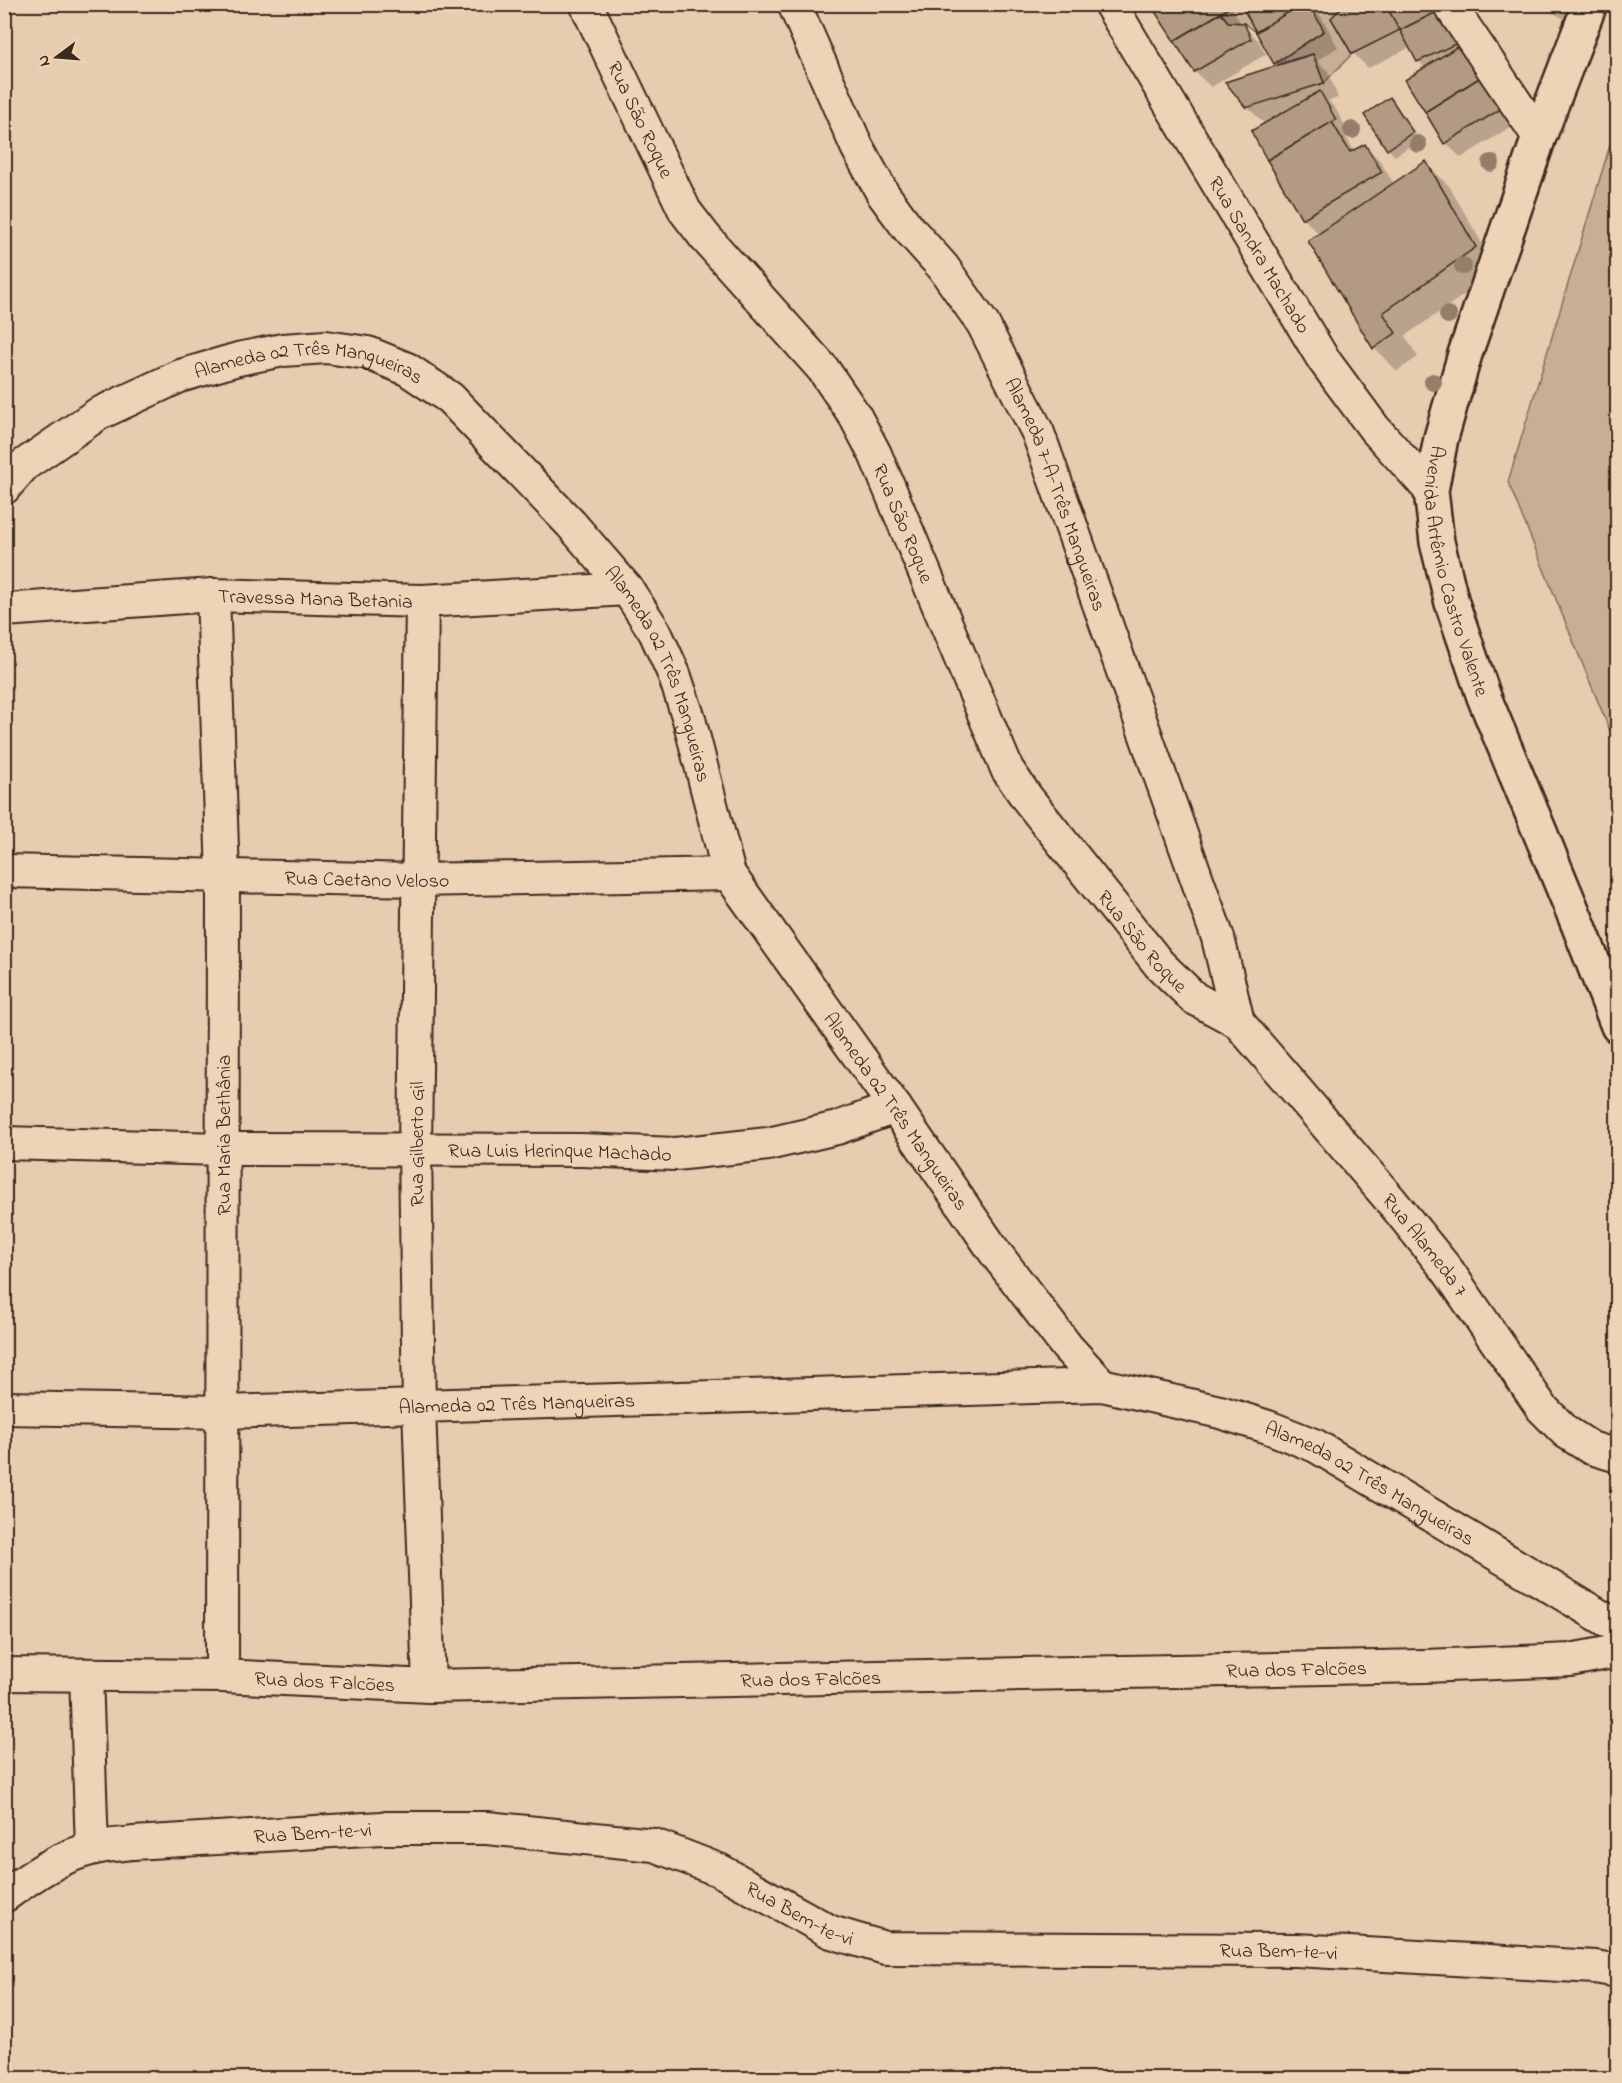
<svg xmlns="http://www.w3.org/2000/svg" width="1622" height="2083" viewBox="0 0 1622 2083" font-family="'Indie Flower',sans-serif">
	<style>
		.green { fill: #c8ae95; stroke: #826c5a; stroke-width: 1.5 }
		.shadow { fill: #0003 }
		.building { fill: #b29a83; stroke: #3b2a1e; stroke-width: 1.5 }
		.lines { fill: none; stroke-linecap: round; stroke-linejoin: round }
		.street-casing { stroke: #3b2a1e; stroke-width: 36 }
		.secondary-casing { stroke: #3b2a1e; stroke-width: 38 }
		.street { stroke: #efd3b6; stroke-width: 32 }
		.secondary { stroke: #efd3b6; stroke-width: 33 }
		.tree { fill: #947e6a }
		.labels { text-anchor: middle; stroke-width: 5; stroke-linejoin: round; paint-order: stroke }
		.street-label { font-size: 20px; fill: #3b2a1e; stroke: #efd3b6 }
	</style>
	<rect width="100%" height="100%" fill="#e8ccb0"/>
	<filter id="ink" filterUnits="userSpaceOnUse"><feTurbulence type="fractalNoise" baseFrequency=".0167" numOctaves="2"/><feDisplacementMap in="SourceGraphic" scale="12" xChannelSelector="R" yChannelSelector="G"/><feConvolveMatrix kernelMatrix="1 2 1 2 8 2 1 2 1" color-interpolation-filters="sRGB"/></filter>
	<g filter="url(#ink)">
		<g class="green">
			<polygon points="1225,5 1241,5 1256,32 1244,23 1228,22 1221,13 1227,9"/>
			<polygon points="1309,5 1345,5 1331,18 1352,54 1324,83 1313,54 1274,64 1324,31"/>
			<polygon points="1617,122 1618,748 1617,748 1508,482"/>
		</g>
		<g class="shadow">
			<polygon points="1153,4 1230,4 1241,24 1258,40 1266,54 1211,87 1195,72"/>
			<polygon points="1244,4 1309,4 1322,18 1338,47 1317,61 1328,71 1338,98 1328,101 1335,108 1350,135 1346,137 1354,151 1365,145 1380,161 1394,184 1426,163 1449,186 1498,271 1405,336 1418,357 1397,371 1374,348 1310,242 1320,235 1303,218 1253,131 1265,124 1247,107 1279,66"/>
			<polygon points="1347,4 1441,4 1523,119 1461,158 1446,143 1426,68 1418,61 1411,47 1368,68 1353,53"/>
			<polygon points="1532,4 1580,4 1572,22"/>
			<polygon points="1390,99 1397,106 1419,140 1395,156 1388,149"/>
		</g>
		<g class="building">
			<polygon points="1156,4 1225,4 1227,9 1174,41 1152,7"/>
			<polygon points="1241,4 1302,4 1256,32"/>
			<polygon points="1302,4 1309,4 1324,31 1274,64 1256,32"/>
			<polygon points="1345,4 1361,4 1365,11 1375,4 1385,4 1400,30 1352,54 1331,18"/>
			<polygon points="1385,4 1440,4 1443,9 1400,30"/>
			<polygon points="1443,9 1464,40 1417,62 1400,30"/>
			<polygon points="1221,13 1228,22 1244,23 1251,39 1194,72 1174,41"/>
			<polygon points="1469,39 1489,72 1425,112 1405,80"/>
			<polygon points="1313,54 1324,83 1246,108 1225,82"/>
			<polygon points="1489,72 1509,104 1444,144 1425,112"/>
			<polygon points="1320,91 1336,120 1267,160 1251,131"/>
			<polygon points="1390,97 1413,132 1387,150 1364,115"/>
			<polygon points="1332,122 1350,152 1365,144 1382,172 1302,219 1267,160"/>
			<polygon points="1426,161 1476,247 1383,313 1396,333 1373,349 1308,241"/>
		</g>
		<g class="lines">
			<g class="street-casing">
				<g id="street">
					<path id="s1" d="M586 4 685 211 705 237 823 369 855 416 875 454 1007 769 1027 798 1159 964 1194 998 1238 1022 1393 1203 1448 1271 1542 1408 1566 1432 1591 1448 1618 1456"/>
					<path id="s2" d="M794 4 857 147 883 194 908 228 943 267 983 324 1038 433 1218 938 1238 1022"/>
					<path id="s3" d="M1110 4 1323 359 1374 428 1431 491"/>
					<polyline points="1449,4 1539,137"/>
					<path id="s4" d="M4 488 24 465 98 414 180 376 238 359 283 350 326 347 368 353 407 369 450 398 571 524 627 589 655 632 674 674 689 719 729 874 895 1107 994 1251 1067 1347 1102 1385"/>
					<polyline points="213,595 223,876 222,1676"/>
					<polyline points="422,601 415,1150 419,1407 429,1686"/>
					<path id="s5" d="M4 610 213 595 422 601 627 589"/>
					<path id="s6" d="M4 871 417 880 729 874"/>
					<path id="s7" d="M4 1143 223 1149 582 1150 675 1154 768 1144 837 1128 895 1107"/>
					<path id="s8" d="M4 1408 223 1412 1102 1385 1220 1412 1268 1427 1316 1446 1618 1627"/>
					<path id="s9" d="M4 1674 222 1676 429 1686 1425 1666 1570 1660 1618 1651"/>
					<polyline points="86,1675 92,1848"/>
					<path id="s10" d="M4 1896C31 1877 58 1857 91 1849 104 1845 119 1845 133 1843L382 1828H487L654 1845 719 1870 831 1932 885 1948 1296 1950 1595 1967 1618 1971"/>
				</g>
			</g>
			<g class="secondary-casing">
				<g id="secondary">
					<path id="s11" d="M1590 4 1539 137 1465 354 1441 438 1431 491 1437 542 1452 603 1484 697 1578 924 1618 1026"/>
				</g>
			</g>
			<use href="#street" class="street"/>
			<use href="#secondary" class="secondary"/>
		</g>
		<g class="tree">
			<circle cx="1352" cy="130" r="9"/>
			<circle cx="1418" cy="144" r="9"/>
			<circle cx="1491" cy="163" r="9"/>
			<circle cx="1463" cy="266" r="9"/>
			<circle cx="1448" cy="315" r="9"/>
			<circle cx="1433" cy="382" r="9"/>
		</g>
	</g>
	<g class="labels">
		<g class="street-label">
			<text dy="7" stroke="none"><textPath href="#s1" startOffset="128">Rua São Roque</textPath></text>
			<text dy="7" stroke="none"><textPath href="#s3" startOffset="292">Rua Sandra Machado</textPath></text>
			<text dy="7" stroke="none"><textPath href="#s4" startOffset="344">Alameda 02 Três Mangueiras</textPath></text>
			<text dy="7" stroke="none"><textPath href="#s2" startOffset="560">Alameda 7-A-Três Mangueiras</textPath></text>
			<text dy="7" stroke="none"><textPath href="#s1" startOffset="614">Rua São Roque</textPath></text>
			<text dy="7" stroke="none"><textPath href="#s11" startOffset="596">Avenida Artêmio Castro Valente</textPath></text>
			<text dy="7" stroke="none"><textPath href="#s5" startOffset="312">Travessa Mana Betania</textPath></text>
			<text dy="7" stroke="none"><textPath href="#s4" startOffset="848">Alameda 02 Três Mangueiras</textPath></text>
			<text dy="7" stroke="none"><textPath href="#s6" startOffset="363">Rua Caetano Veloso</textPath></text>
			<text dy="7" stroke="none"><textPath href="#s1" startOffset="1100">Rua São Roque</textPath></text>
			<text dy="7" stroke="none"><textPath href="#s4" startOffset="1352">Alameda 02 Três Mangueiras</textPath></text>
			<text transform="translate(223 1135) rotate(-90)" y="7">Rua Maria Bethânia</text>
			<text transform="translate(416 1144) rotate(-90)" y="7">Rua Gilberto Gil</text>
			<text dy="7" stroke="none"><textPath href="#s7" startOffset="556">Rua Luis Herinque Machado</textPath></text>
			<text dy="7" stroke="none"><textPath href="#s1" startOffset="1518">Rua Alameda 7</textPath></text>
			<text dy="7" stroke="none"><textPath href="#s8" startOffset="513">Alameda 02 Três Mangueiras</textPath></text>
			<text dy="7" stroke="none"><textPath href="#s8" startOffset="1386">Alameda 02 Três Mangueiras</textPath></text>
			<text dy="7" stroke="none"><textPath href="#s9" startOffset="1293">Rua dos Falcões</textPath></text>
			<text dy="7" stroke="none"><textPath href="#s9" startOffset="807">Rua dos Falcões</textPath></text>
			<text dy="7" stroke="none"><textPath href="#s9" startOffset="321">Rua dos Falcões</textPath></text>
			<text dy="7" stroke="none"><textPath href="#s10" startOffset="322">Rua Bem-te-vi</textPath></text>
			<text dy="7" stroke="none"><textPath href="#s10" startOffset="826">Rua Bem-te-vi</textPath></text>
			<text dy="7" stroke="none"><textPath href="#s10" startOffset="1312">Rua Bem-te-vi</textPath></text>
		</g>
	</g>
	<rect width="1622" height="2083" fill="none" stroke="#efd3b6" stroke-width="24"/>
	<rect x="12" y="12" width="1598" height="2059" fill="none" stroke="#3b2a1e" stroke-width="2" filter="url(#ink)"/>
	<g transform="translate(57 57) rotate(254)" stroke="#efd3b6" stroke-width="4.5" paint-order="stroke">
	<path d="M0-4.5L10 22L0 15L-10 22Z" fill="#3b2a1e"/>
	<text y="-9" font-size="16" font-weight="bold" text-anchor="middle" fill="#3b2a1e">N</text>
	</g>
</svg>
